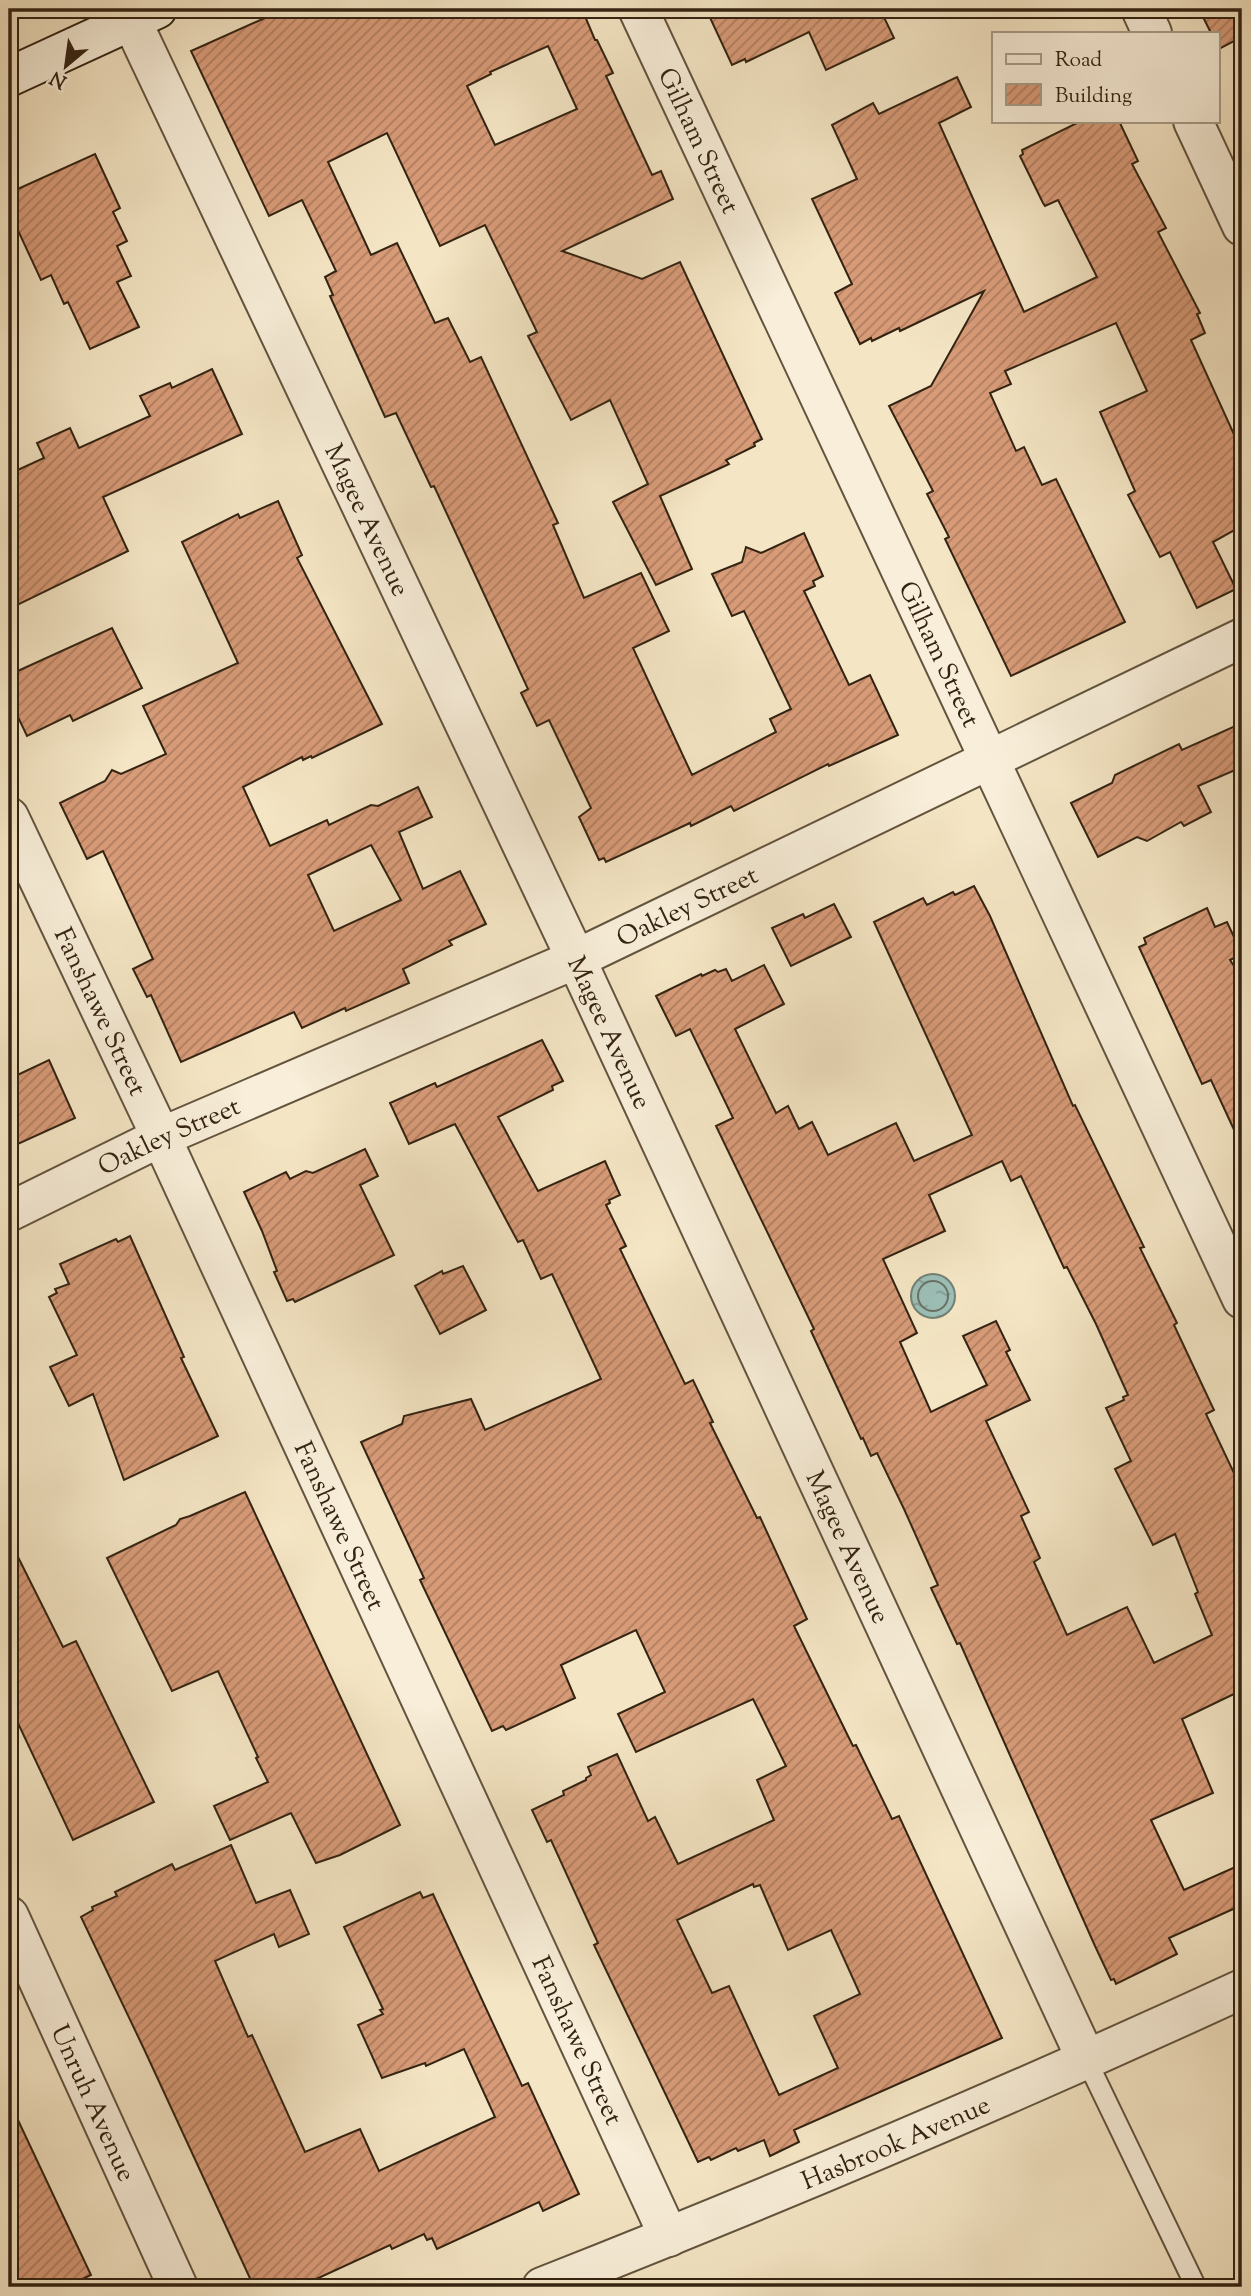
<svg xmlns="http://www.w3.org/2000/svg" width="1251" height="2296" viewBox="0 0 1251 2296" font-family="'Sorts Mill Goudy',serif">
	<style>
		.water { fill: url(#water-ripples); stroke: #728175; stroke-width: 2 }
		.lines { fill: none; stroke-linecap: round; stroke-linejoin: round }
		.shore { stroke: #687164; stroke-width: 2 }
		.building { fill: url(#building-hatch); stroke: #332312; stroke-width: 2; fill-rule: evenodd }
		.lane-casing { stroke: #63543e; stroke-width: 23 }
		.street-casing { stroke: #63543e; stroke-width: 42 }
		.secondary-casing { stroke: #332312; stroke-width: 42 }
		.lane { stroke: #f8eed9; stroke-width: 19 }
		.street { stroke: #f8eed9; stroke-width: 38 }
		.secondary { stroke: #f8eed9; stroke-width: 38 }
		.labels { text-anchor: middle; stroke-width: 6; stroke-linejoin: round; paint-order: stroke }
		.street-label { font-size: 26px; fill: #332312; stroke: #f8eed9 }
	</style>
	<defs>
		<pattern id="water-ripples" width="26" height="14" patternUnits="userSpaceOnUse" patternTransform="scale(1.75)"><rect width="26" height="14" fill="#9cbfb7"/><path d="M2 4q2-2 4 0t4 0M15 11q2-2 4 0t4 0" fill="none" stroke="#809b93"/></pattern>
		<pattern id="building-hatch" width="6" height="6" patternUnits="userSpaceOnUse" patternTransform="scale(1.75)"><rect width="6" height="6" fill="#d89b78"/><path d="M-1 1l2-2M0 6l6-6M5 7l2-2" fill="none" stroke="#b07e61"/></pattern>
	</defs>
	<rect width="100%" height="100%" fill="#f4e5c4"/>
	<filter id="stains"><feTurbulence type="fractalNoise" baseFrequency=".00286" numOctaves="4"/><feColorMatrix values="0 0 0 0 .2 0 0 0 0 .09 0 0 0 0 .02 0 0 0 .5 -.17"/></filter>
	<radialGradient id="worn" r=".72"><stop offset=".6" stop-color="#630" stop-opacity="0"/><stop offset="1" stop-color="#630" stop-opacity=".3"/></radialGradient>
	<circle class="water" cx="933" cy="1296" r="22"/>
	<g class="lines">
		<circle class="shore" cx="933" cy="1296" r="15"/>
	</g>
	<g class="building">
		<path d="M285 9H582L595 40H597L613 73 606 76 652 175 661 171 673 199 562 251 642 279 680 262 762 439 754 443 755 446 726 460 729 464 660 496 692 569 656 585 613 502 648 484 610 400 571 420 528 336 537 332 485 225 440 246 387 133 328 162 371 255 397 243 435 323 448 318 470 362 481 357 558 523 553 525 584 598 641 573 669 631 633 648 692 775 776 732 770 719 791 709 744 611 732 616 712 574 742 562 746 547 761 553 804 533 823 576 813 581 815 586 804 591 849 685 870 675 898 735 829 766 828 764 734 811 731 806 691 826 690 823 606 862 604 858 599 860 579 817 591 808 549 720 537 726 521 693 528 689 434 486 431 487 396 413 385 417 330 296 333 295 325 277 336 271 302 200 269 216 191 51ZM548 46 577 109 495 145 467 86 491 74 490 72Z"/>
		<polygon points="706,9 880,9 894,38 826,70 809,32 746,62 745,59 732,65"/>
		<polygon points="1199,9 1242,9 1242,37 1219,49 1218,33 1211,33"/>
		<polygon points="957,77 971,107 939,123 1024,312 1097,277 1058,200 1045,206 1043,203 1020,156 1023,154 1022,150 1081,121 1119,121 1138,161 1132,164 1166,228 1158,232 1200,313 1197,314 1205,333 1191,340 1242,452 1242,526 1213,542 1236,589 1197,608 1170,552 1160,557 1128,495 1135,491 1100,412 1147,391 1116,323 1005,371 1011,384 990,393 1016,451 1024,447 1042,485 1056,479 1125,622 1011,676 945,539 949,537 927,494 933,491 889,406 931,386 984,291 900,331 899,328 872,341 871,338 860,344 835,293 852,284 812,199 857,179 832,125 873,103 879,114"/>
		<polygon points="95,154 120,208 113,212 127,241 117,246 131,276 117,282 139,327 90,349 68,302 64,304 51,275 41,280 9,211 9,193"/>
		<polygon points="212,369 242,434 103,497 128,551 9,609 9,474 44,458 37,443 70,428 79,448 150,416 140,396 170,383 172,388"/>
		<path d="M278 501 302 555 297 558 382 724 312 758 311 756 303 760 302 757 243 787 270 846 327 820 329 825 371 805 378 806 418 787 432 817 399 832 423 889 460 871 486 924 449 941 452 945 403 969 409 983 346 1011 345 1008 302 1028 294 1012 181 1062 151 995 147 997 133 969 153 959 103 851 87 859 60 803 105 781 112 770 121 774 166 754 143 706 238 663 182 542 238 514 240 518ZM371 845 401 900 334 931 308 875Z"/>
		<polygon points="112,628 142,688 73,721 70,715 27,736 9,698 9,675"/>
		<polygon points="1242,723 1242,767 1198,786 1211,812 1184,826 1181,822 1147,841 1137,837 1098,857 1071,803 1112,783 1115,775 1179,744 1182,750"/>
		<path d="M974 886 990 916 1073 1106 1075 1105 1144 1247 1140 1248 1177 1323 1174 1325 1214 1410 1206 1414 1242 1490V1703L1238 1692 1182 1719 1213 1793 1151 1820 1184 1890 1242 1864V1905L1169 1938 1177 1954 1116 1984 1114 1979 1111 1980 1095 1946 960 1643 957 1644 931 1588 938 1585 904 1509 877 1453 871 1456 863 1438 861 1439 811 1331 814 1329 716 1126 733 1118 690 1029 676 1036 656 996 701 974 702 976 715 970 718 972 726 969 732 981 764 965 784 1004 735 1029 776 1113 788 1106 799 1129 812 1122 828 1155 896 1123 914 1161 972 1135 874 922 923 898 927 905 953 892 955 895ZM1002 1161 1011 1181 1021 1176 1064 1268 1067 1267 1096 1324 1128 1395 1123 1397 1124 1400 1106 1408 1131 1461 1115 1469 1153 1545 1175 1534 1198 1592 1195 1594 1212 1635 1154 1663 1127 1607 1067 1635 1034 1562 1040 1558 1021 1516 1029 1512 986 1421 1030 1400 1006 1352 1010 1350 996 1321 963 1336 987 1385 931 1412 900 1342 917 1333 883 1259 945 1231 929 1195Z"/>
		<polygon points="834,904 851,937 791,966 772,928 803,914 805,918"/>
		<polygon points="1207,908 1215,927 1227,922 1242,954 1230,960 1242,978 1242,1147 1211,1080 1202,1084 1139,947 1146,944 1144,938"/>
		<path d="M542 1040 563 1081 552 1086 553 1090 498 1117 538 1191 605 1161 620 1195 609 1200 610 1203 606 1205 626 1246 620 1249 685 1384 693 1380 713 1422 710 1423 757 1518 760 1517 807 1619 794 1626 848 1736 853 1746 856 1745 892 1819 899 1816 1002 2038 794 2130 799 2142 770 2156 764 2140 738 2151 736 2148 711 2160 709 2157 698 2162 594 1945 598 1943 551 1840 547 1842 532 1810 564 1795 563 1791 586 1780V1778L591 1775 588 1767 617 1754 648 1821 655 1817 678 1864 774 1820 757 1780 786 1766 753 1699 636 1752 618 1714 665 1692 636 1630 561 1665 575 1698 506 1730 503 1726 492 1731 420 1580 424 1578 361 1442 402 1424 404 1416 471 1399 485 1430 601 1379 552 1274 541 1279 523 1240 518 1242 455 1124 409 1144 390 1103 435 1083 437 1087ZM753 1884 754 1887 760 1885 788 1950 831 1930 860 1994 814 2016 838 2068 779 2095 729 1986 712 1993 677 1920Z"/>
		<polygon points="49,1060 75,1118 9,1148 9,1079"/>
		<polygon points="365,1149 378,1176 360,1185 394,1255 295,1302 293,1299 287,1301 274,1272 277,1271 262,1231 244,1192 286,1172 290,1179 306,1171 313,1173"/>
		<polygon points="130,1236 184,1357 181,1358 218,1436 124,1480 93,1394 69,1406 50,1367 77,1355 49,1297 57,1293 55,1289 69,1284 60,1264 116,1239 118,1242"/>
		<polygon points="463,1266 486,1310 440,1334 415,1286 442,1271 443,1274"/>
		<polygon points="245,1492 400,1825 340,1855 316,1863 291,1813 230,1840 214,1806 268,1782 256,1758 258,1757 218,1671 172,1691 107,1558 176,1525 180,1519 190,1516"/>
		<polygon points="9,1539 63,1647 76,1641 154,1802 73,1840 17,1721 9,1725"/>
		<polygon points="231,1845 256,1903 290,1890 309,1934 279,1947 274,1934 215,1961 248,2037 252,2035 305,2152 360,2129 379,2171 495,2117 464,2049 426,2066 425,2063 382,2078 358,2025 383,2014 380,2010 383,2009 344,1927 420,1892 423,1898 433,1894 522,2086 528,2083 579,2194 543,2211 539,2202 437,2249 432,2238 427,2240 424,2234 392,2249 390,2245 299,2287 254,2287 144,2049 81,1917 93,1910 92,1907 117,1896 115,1892 172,1864 175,1870"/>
		<polygon points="9,2101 91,2275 65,2287 9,2287"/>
	</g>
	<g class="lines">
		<g class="lane-casing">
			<polyline id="lane" points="1087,2061 1196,2287"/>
		</g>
		<g class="street-casing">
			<g id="street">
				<path id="s1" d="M126 9 576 959 1087 2061"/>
				<path id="s2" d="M638 9 1242 1299"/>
				<polyline points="1141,9 1152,33"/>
				<polyline points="1193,121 1242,226"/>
				<path id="s3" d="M9 817 161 1137 669 2237"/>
				<path id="s4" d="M9 1212 161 1137 576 959 1242 638"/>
				<path id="s5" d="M9 1916 178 2287"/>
				<path id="s6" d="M542 2287C778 2194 1012 2095 1242 1989"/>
			</g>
		</g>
		<g class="secondary-casing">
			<polyline id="secondary" points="9,77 157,9"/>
		</g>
		<use href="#lane" class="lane"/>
		<use href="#street" class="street"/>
		<use href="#secondary" class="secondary"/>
	</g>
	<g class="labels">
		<g class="street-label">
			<text dy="9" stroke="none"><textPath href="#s2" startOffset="145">Gilham Street</textPath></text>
			<text dy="9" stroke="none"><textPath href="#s1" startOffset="565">Magee Avenue</textPath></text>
			<text dy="9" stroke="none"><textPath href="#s2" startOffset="712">Gilham Street</textPath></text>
			<text dy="9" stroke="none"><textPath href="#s4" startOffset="744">Oakley Street</textPath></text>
			<text dy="9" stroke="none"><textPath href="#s3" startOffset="215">Fanshawe Street</textPath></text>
			<text dy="9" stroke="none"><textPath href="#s1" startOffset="1132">Magee Avenue</textPath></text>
			<text dy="9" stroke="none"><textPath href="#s4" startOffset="177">Oakley Street</textPath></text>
			<text dy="9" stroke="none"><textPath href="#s3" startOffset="782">Fanshawe Street</textPath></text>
			<text dy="9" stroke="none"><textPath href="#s1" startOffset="1699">Magee Avenue</textPath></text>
			<text dy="9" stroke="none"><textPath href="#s3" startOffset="1349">Fanshawe Street</textPath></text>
			<text dy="9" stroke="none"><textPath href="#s5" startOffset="205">Unruh Avenue</textPath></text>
			<text dy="9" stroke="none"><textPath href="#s6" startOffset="382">Hasbrook Avenue</textPath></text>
		</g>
	</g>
	<rect width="1251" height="2296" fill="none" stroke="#f4e5c4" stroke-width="35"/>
	<rect x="10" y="10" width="1230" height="2275" fill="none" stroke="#332312" stroke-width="3.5"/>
	<rect x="18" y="18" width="1216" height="2261" fill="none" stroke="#332312" stroke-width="2"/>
	<rect x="992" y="32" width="228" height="91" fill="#f8eed9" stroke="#a99d89" stroke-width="2"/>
	<rect x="1006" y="54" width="35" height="10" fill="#f8eed9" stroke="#a99d89" stroke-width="2"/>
	<text x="1055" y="66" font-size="21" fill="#332312">Road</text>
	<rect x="1006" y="84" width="35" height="21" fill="url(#building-hatch)" stroke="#a99d89" stroke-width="2"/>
	<text x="1055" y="102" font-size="21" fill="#332312">Building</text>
	<g transform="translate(66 66) rotate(209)" stroke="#f8eed9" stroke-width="5" paint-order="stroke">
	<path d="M0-5L12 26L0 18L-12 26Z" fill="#332312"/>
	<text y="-10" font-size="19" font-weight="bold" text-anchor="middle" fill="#332312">N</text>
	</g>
	<rect width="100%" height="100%" filter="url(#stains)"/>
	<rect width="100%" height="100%" fill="url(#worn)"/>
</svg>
